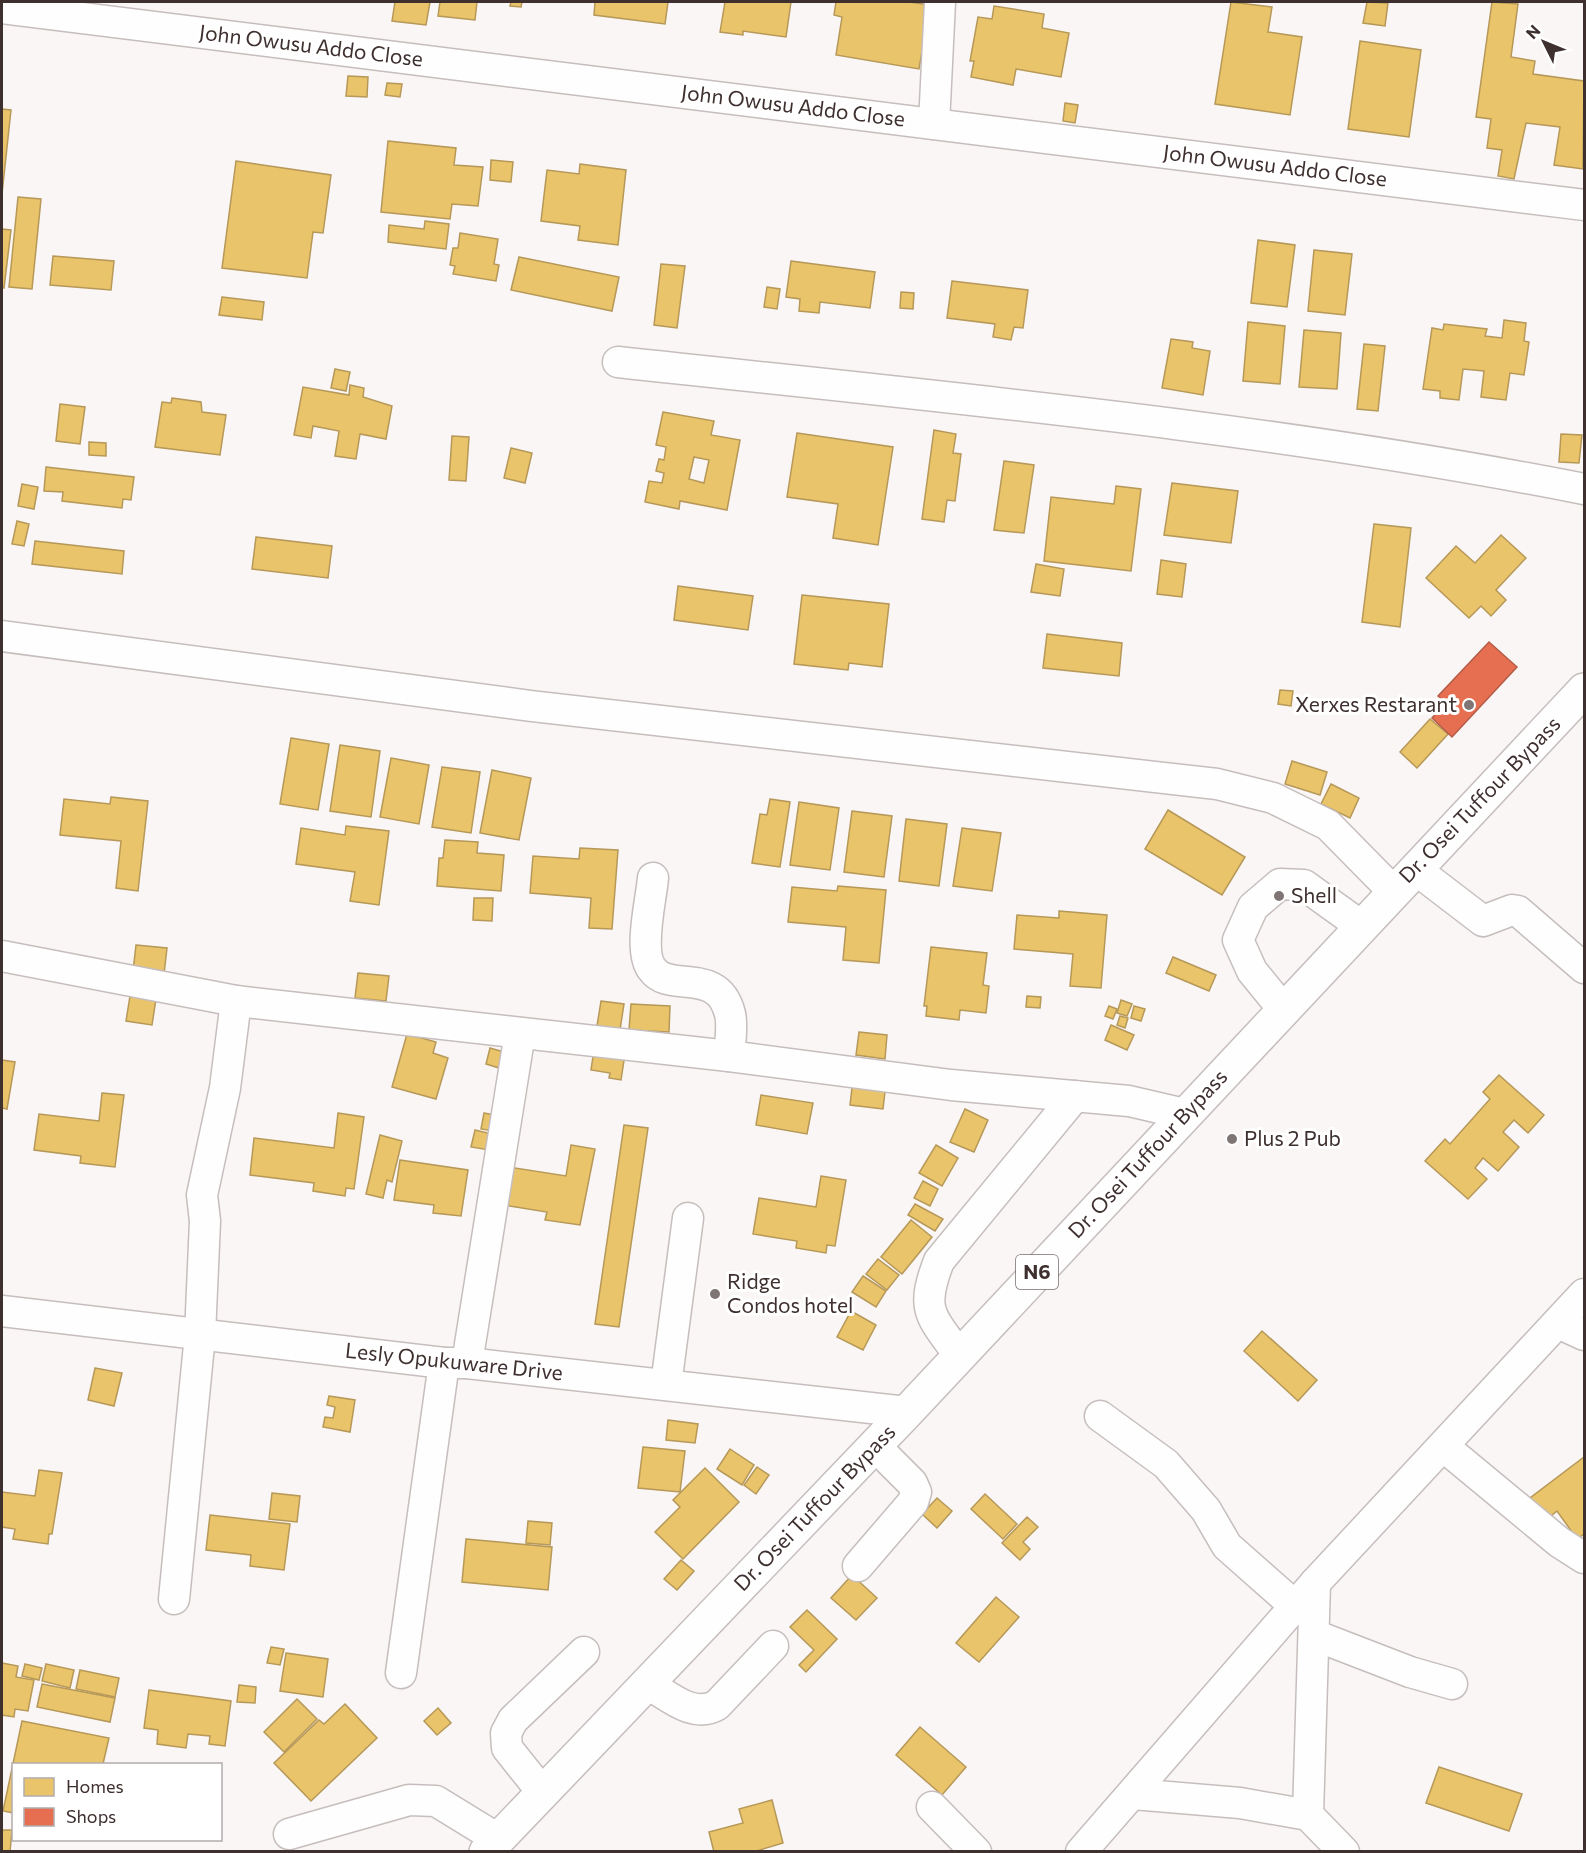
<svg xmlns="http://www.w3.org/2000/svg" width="1586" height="1853" viewBox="0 0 1586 1853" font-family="Commissioner,sans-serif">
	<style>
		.homes { fill: #e9c46a; stroke: #b69858; stroke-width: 1.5; fill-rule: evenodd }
		.shops { fill: #e76f51; stroke: #b45c47; stroke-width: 1.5 }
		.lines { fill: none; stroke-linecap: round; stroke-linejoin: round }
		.minor-casing { stroke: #c6bebd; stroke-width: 33 }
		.highway-casing { stroke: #c6bebd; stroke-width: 36 }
		.minor { stroke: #fefefe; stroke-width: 30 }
		.highway { stroke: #fefefe; stroke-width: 33 }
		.poi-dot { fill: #807575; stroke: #fff; stroke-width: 2 }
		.labels { text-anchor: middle; stroke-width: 6; stroke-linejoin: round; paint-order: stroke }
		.shield { fill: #fff; stroke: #786e6d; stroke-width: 1.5 }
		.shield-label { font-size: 20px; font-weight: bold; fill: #3e302f }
		.street-label { font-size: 21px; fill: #3e302f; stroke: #fff }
		.poi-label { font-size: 21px; fill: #3e302f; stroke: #fff; text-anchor: start }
	</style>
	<rect width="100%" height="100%" fill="#faf6f6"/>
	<g class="homes">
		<polygon points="395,2 430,2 426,25 392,21"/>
		<polygon points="440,2 477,2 475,20 438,16"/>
		<polygon points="511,2 522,2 521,7 510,6"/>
		<polygon points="595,2 668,2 665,24 594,15"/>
		<polygon points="725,2 791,2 786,37 743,31 743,35 720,32"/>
		<polygon points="836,2 909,2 930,5 919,69 836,55 842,17 834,15"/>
		<polygon points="1231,2 1272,7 1268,32 1302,37 1290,115 1215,104"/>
		<polygon points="1367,2 1388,3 1385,26 1363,23"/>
		<polygon points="1492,2 1518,4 1511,57 1535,61 1533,74 1584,81 1583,169 1554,165 1560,127 1526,123 1514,179 1498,176 1502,150 1487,148 1491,119 1476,117"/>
		<polygon points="994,6 1044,14 1042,28 1069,33 1061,77 1016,69 1013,85 971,77 974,61 970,61 978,17 992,19"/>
		<polygon points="1360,41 1421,50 1409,137 1348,129"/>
		<polygon points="348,76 368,77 367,97 346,96"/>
		<polygon points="387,83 402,84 400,97 385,95"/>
		<polygon points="1065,103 1078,105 1075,123 1063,121"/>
		<polygon points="2,109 11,110 2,194"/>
		<polygon points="388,141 456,148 454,165 483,167 478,206 452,204 450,219 381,212"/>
		<polygon points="491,160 513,162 511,182 490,180"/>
		<polygon points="236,161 331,175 323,233 313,232 307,278 222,268"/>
		<polygon points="580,164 626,170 618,245 578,240 580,226 541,221 547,170 579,174"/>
		<polygon points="18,197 41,199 32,289 9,287"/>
		<polygon points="425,221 449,224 446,249 388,242 389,225 424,229"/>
		<polygon points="2,229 11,230 4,288 2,288"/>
		<polygon points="460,233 498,239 494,264 499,265 496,281 453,274 455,266 450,265 453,248 458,248"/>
		<polygon points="1258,240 1295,245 1287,307 1251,303"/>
		<polygon points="1314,250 1352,254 1345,315 1308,311"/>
		<polygon points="53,256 114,261 111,290 50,285"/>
		<polygon points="519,257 619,277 612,311 511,290"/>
		<polygon points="791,261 875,272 870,308 820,302 819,313 799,311 800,299 786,297"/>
		<polygon points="661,264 685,266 677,328 654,325"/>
		<polygon points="952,281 1028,290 1023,328 1014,327 1011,340 993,337 995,324 947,318"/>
		<polygon points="767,287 780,289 777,309 764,307"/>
		<polygon points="901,292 914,293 913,309 900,308"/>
		<polygon points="222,297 264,302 262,320 219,315"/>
		<polygon points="1504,320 1526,323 1524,341 1529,342 1524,375 1510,373 1506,400 1481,397 1484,371 1463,369 1459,400 1440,398 1440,391 1423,389 1432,328 1443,330 1444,324 1487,329 1485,336 1502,338"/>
		<polygon points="1248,322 1285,326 1280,384 1243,381"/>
		<polygon points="1304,330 1341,333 1337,389 1299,387"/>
		<polygon points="1171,339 1193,342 1192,348 1210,351 1203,395 1162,388"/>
		<polygon points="1364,344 1385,346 1378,411 1357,409"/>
		<polygon points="335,369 350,372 346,391 331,388"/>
		<polygon points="350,385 364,388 363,397 392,406 386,439 360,434 356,459 335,456 339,431 313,426 311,438 294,435 303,387 349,395"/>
		<polygon points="172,398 201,402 202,412 226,415 220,455 155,447 162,402 171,403"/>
		<polygon points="60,404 85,407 80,444 56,441"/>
		<path d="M663 412 714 421 711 435 740 440 727 510 680 501 679 509 645 502 649 481 662 483 664 473 656 471 659 459 664 460 666 447 656 445ZM694 457 709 460 704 483 689 479Z"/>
		<polygon points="934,430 956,434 953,453 961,454 955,501 947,500 944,522 922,519"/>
		<polygon points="797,433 893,447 878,545 833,538 838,504 787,497"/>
		<polygon points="1561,434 1582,435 1579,463 1559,462"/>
		<polygon points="452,436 469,437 466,481 449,480"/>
		<polygon points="89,442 106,443 106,456 89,455"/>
		<polygon points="511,448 532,453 525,483 504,478"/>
		<polygon points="1004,461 1034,465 1024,533 994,530"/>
		<polygon points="46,467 134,477 131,500 123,499 122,508 62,501 63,492 44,491"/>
		<polygon points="1172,483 1238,491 1231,543 1164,535"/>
		<polygon points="22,484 38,487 34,509 18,506"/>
		<polygon points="1116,486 1141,489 1131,571 1044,561 1051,497 1114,504"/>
		<polygon points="17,521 29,524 24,546 12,544"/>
		<polygon points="1374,524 1411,528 1400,627 1362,622"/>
		<polygon points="1501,535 1526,558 1496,590 1506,600 1491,616 1481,606 1469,618 1426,578 1456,546 1475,563"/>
		<polygon points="256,537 332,546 328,578 252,569"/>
		<polygon points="35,541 124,551 122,574 32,564"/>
		<polygon points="1161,560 1186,564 1182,597 1157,594"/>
		<polygon points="1036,564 1064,569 1060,596 1031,592"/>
		<polygon points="678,586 753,596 748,630 674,620"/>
		<polygon points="802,595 889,604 882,667 849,663 848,670 794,664"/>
		<polygon points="1047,634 1122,643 1119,676 1043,668"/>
		<polygon points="1280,690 1293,691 1291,706 1278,704"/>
		<polygon points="1430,719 1448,734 1417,768 1400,752"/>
		<polygon points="291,738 329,744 318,810 280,804"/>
		<polygon points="340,745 380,751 371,817 330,811"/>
		<polygon points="391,758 429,765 419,824 380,817"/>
		<polygon points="1292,761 1327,772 1320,795 1285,784"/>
		<polygon points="442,767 480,772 471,833 432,827"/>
		<polygon points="492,770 531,778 519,840 480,833"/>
		<polygon points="1331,784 1359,798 1350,818 1321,804"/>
		<polygon points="111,797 148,801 138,891 116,888 121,841 60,835 64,799 110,804"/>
		<polygon points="770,799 790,802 780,867 752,863 760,814 767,815"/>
		<polygon points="799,802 839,808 830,870 790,865"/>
		<polygon points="1168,810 1245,857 1222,895 1145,849"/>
		<polygon points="852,811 892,816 884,877 844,872"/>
		<polygon points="906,819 947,824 939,886 899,881"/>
		<polygon points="346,826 389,831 379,905 350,901 355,872 296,864 301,828 345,835"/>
		<polygon points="962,828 1001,833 992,891 953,886"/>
		<polygon points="445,840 478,842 477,853 504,855 501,891 437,886 439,858 443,858"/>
		<polygon points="580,848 618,850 612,929 589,928 591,898 530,893 533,856 579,859"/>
		<polygon points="838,886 886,890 879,963 843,960 846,927 788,922 792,887 837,891"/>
		<polygon points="474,898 493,898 492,921 473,920"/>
		<polygon points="1059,911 1107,915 1101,988 1070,986 1073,954 1014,949 1017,915 1059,918"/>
		<polygon points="136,945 167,948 164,974 133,971"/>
		<polygon points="931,947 987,953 983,985 989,986 986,1013 960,1010 959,1020 926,1016 927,1006 924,1006"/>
		<polygon points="1173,957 1216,975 1209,991 1166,973"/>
		<polygon points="358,973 389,976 386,1001 355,998"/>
		<polygon points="130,996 156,999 152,1025 126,1021"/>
		<polygon points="1027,996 1041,997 1040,1008 1026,1007"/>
		<polygon points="1121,1000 1132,1004 1127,1016 1117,1013"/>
		<polygon points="601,1001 624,1004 620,1030 597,1026"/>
		<polygon points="631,1004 670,1006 669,1032 629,1030"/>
		<polygon points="1109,1006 1117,1009 1113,1019 1105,1016"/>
		<polygon points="1134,1006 1145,1009 1141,1021 1131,1018"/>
		<polygon points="1120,1016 1128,1018 1125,1028 1117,1025"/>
		<polygon points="1111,1025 1134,1035 1127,1050 1105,1040"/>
		<polygon points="859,1032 887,1035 885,1059 856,1055"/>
		<polygon points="407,1034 436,1042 433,1053 448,1058 436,1099 392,1087"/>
		<polygon points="490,1048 504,1052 499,1068 486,1064"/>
		<polygon points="594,1050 625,1054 621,1080 609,1078 610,1073 591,1070"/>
		<polygon points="2,1060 15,1062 7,1109 2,1108"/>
		<polygon points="1499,1075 1544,1115 1528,1133 1514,1120 1503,1132 1519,1147 1498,1171 1483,1158 1475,1168 1487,1179 1468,1199 1425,1161 1445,1139 1450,1144 1490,1099 1483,1092"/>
		<polygon points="853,1079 886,1083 883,1109 850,1105"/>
		<polygon points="102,1093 124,1095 115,1167 80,1163 81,1156 34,1150 39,1114 99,1121"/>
		<polygon points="761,1095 813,1103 807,1134 756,1125"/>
		<polygon points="965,1109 988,1120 974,1152 950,1142"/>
		<polygon points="338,1113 364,1117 354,1189 346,1188 345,1196 313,1191 314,1183 250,1175 254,1138 334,1148"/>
		<polygon points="484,1113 495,1115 493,1131 481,1129"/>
		<polygon points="624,1125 648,1128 619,1327 595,1324"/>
		<polygon points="475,1130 492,1134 489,1150 471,1147"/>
		<polygon points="380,1135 402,1141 392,1182 387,1180 383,1198 366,1194"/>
		<polygon points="571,1145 595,1149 580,1225 545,1220 547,1212 503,1205 509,1167 566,1176"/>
		<polygon points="936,1145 958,1158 942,1186 919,1173"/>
		<polygon points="400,1160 468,1170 461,1216 433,1213 434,1205 394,1200"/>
		<polygon points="821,1176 846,1180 835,1246 827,1245 826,1253 796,1248 797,1241 753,1234 759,1198 816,1207"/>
		<polygon points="923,1181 938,1189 930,1206 914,1198"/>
		<polygon points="915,1204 943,1219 935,1231 908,1215"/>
		<polygon points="911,1220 932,1237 902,1274 881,1257"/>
		<polygon points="878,1259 899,1275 887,1290 866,1274"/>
		<polygon points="863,1276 886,1291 876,1307 852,1292"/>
		<polygon points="851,1311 876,1325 863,1350 837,1337"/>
		<polygon points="1262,1331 1317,1380 1298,1401 1244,1351"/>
		<polygon points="95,1368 122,1373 114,1406 88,1400"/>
		<polygon points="329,1396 355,1400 350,1432 323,1427 325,1417 333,1418 335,1407 327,1405"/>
		<polygon points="668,1420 698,1424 695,1443 666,1440"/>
		<polygon points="643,1447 685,1451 680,1492 638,1488"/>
		<polygon points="730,1449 754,1465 742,1485 717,1469"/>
		<polygon points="1584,1457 1584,1534 1577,1539 1557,1511 1546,1520 1530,1498"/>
		<polygon points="757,1467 769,1475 756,1494 744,1485"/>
		<polygon points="705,1468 739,1502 683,1559 655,1532 680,1507 673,1500"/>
		<polygon points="39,1470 62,1473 52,1534 49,1534 48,1544 13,1539 15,1529 2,1527 2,1492 35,1496"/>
		<polygon points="272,1493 300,1496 297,1522 269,1519"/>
		<polygon points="985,1494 1017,1524 1003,1539 971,1509"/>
		<polygon points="937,1498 952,1511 937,1528 922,1514"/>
		<polygon points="210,1515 290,1524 284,1570 250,1566 251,1555 206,1550"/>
		<polygon points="1027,1517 1038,1527 1023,1542 1030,1549 1020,1560 1002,1543"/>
		<polygon points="528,1521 552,1523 550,1545 526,1543"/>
		<polygon points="466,1539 552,1547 548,1590 462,1582"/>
		<polygon points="681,1560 694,1571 677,1590 664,1579"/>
		<polygon points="852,1575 877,1598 856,1620 831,1598"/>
		<polygon points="996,1597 1019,1617 979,1662 956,1643"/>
		<polygon points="807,1610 837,1639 806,1672 799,1665 814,1650 790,1627"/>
		<polygon points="271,1647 284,1649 280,1665 267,1663"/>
		<polygon points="286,1653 328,1659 323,1697 280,1691"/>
		<polygon points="2,1663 18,1666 16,1677 34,1680 28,1711 15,1709 14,1717 2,1715"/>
		<polygon points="25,1664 42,1668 39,1680 22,1676"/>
		<polygon points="46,1664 74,1670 70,1688 42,1681"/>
		<polygon points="80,1670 119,1678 115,1697 76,1689"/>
		<polygon points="42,1684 115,1698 110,1722 37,1707"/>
		<polygon points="239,1685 256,1687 255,1703 237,1702"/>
		<polygon points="149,1690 231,1701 225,1746 209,1744 210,1736 188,1734 186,1748 157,1744 158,1730 144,1728"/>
		<polygon points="297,1699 317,1719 284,1752 264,1732"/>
		<polygon points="345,1704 377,1738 311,1801 274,1763 319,1720 324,1724"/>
		<polygon points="438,1708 451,1723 437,1735 424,1721"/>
		<polygon points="22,1721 109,1738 103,1764 14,1764 14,1813 3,1811"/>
		<polygon points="920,1727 966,1767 942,1795 896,1755"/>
		<polygon points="1439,1767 1522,1794 1509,1831 1426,1803"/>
		<polygon points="772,1800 783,1843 753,1852 714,1852 709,1832 743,1823 739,1809"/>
		<polygon points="2,1830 12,1830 10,1852 2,1852"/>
	</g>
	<polygon class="shops" points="1489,642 1517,667 1452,737 1432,718 1446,703 1438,696"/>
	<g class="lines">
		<g class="minor-casing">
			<g id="minor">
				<polyline points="2,8 1584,205"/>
				<polyline points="934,124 940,2"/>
				<path d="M618 362C941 397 1265 426 1584 489"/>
				<polyline points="2,636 531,706 1217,784 1273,798 1328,825 1393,891"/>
				<polyline points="1415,869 1483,921 1512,910 1518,911 1584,968"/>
				<path d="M653 878C651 901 638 951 652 969 669 994 718 965 730 1014 733 1026 730 1043 729 1056"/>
				<polyline points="2,956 236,1001 729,1056 951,1085 1129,1101 1185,1114"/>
				<polyline points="1283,1009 1252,971 1238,940 1253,907 1280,884 1304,885 1361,926"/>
				<polyline points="2,1311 444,1363 467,1363 907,1412"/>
				<polyline points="1558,1323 1584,1335"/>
				<path d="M959 1355C930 1315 920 1310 939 1261L1075 1096"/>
				<polyline points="467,1363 520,1033"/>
				<polyline points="666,1385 688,1218"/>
				<polyline points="1100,1416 1166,1464 1206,1510 1227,1546 1295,1606"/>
				<polyline points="1443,1446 1559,1542 1584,1558"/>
				<polyline points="858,1566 913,1502 916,1492 912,1483 874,1445"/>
				<polyline points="174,1599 200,1335 205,1221 202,1195 225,1088 236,1001"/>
				<polyline points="1314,1635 1410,1672 1452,1684"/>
				<polyline points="401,1673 444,1363"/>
				<path d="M648 1684C669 1696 693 1719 717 1705L773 1646"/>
				<polyline points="543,1793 507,1748 506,1733 513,1720 584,1652"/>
				<polyline points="1133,1794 1240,1803 1308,1815 1344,1852"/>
				<polyline points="932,1807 976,1852"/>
				<polyline points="1308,1815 1315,1583"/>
				<polyline points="289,1834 409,1800 436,1801 498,1839"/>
				<polyline points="1081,1852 1315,1583 1584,1294"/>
			</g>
		</g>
		<g class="highway-casing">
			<polyline id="highway" points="486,1852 907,1412 1584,690"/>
		</g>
		<use href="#minor" class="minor"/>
		<use href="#highway" class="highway"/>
	</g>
	<g class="poi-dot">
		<circle cx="1469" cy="705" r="6"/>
		<circle cx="1279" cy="896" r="6"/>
		<circle cx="1232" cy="1139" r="6"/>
		<circle cx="715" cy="1294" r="6"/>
	</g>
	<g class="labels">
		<rect class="shield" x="1016" y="1255" width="42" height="34" rx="4.5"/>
		<g class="shield-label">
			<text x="1037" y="1279">N6</text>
		</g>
		<g class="street-label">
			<text transform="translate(311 46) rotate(7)" y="7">John Owusu Addo Close</text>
			<text transform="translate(793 106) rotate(7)" y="7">John Owusu Addo Close</text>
			<text transform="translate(1275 166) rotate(7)" y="7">John Owusu Addo Close</text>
			<text transform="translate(1480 800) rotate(-46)" y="7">Dr. Osei Tuffour Bypass</text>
			<text transform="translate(1148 1154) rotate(-47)" y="7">Dr. Osei Tuffour Bypass</text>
			<text transform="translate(454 1362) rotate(6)" y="7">Lesly Opukuware Drive</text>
			<text transform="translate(815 1508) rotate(-46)" y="7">Dr. Osei Tuffour Bypass</text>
		</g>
		<g class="poi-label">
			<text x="1457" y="712" text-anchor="end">Xerxes Restarant</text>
			<text x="1291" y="903">Shell</text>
			<text x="1244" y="1146">Plus 2 Pub</text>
			<text x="727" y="1289">Ridge<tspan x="727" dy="24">Condos hotel</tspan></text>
		</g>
	</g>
	<rect width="1586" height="1853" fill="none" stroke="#3e302f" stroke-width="6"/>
	<rect x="12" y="1763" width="210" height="78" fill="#ffffff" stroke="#b2acac" stroke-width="1.5"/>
	<rect x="24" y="1778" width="30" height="18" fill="#e9c46a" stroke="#b2acac" stroke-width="1.5"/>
	<text x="66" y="1793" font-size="18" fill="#3e302f">Homes</text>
	<rect x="24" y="1808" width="30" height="18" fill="#e76f51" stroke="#b2acac" stroke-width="1.5"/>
	<text x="66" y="1823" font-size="18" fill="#3e302f">Shops</text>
	<g transform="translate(1544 42) rotate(313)" stroke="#ffffff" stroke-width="4.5" paint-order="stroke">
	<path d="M0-4.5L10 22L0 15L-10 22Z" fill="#3e302f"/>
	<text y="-9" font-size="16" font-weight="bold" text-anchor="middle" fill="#3e302f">N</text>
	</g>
</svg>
